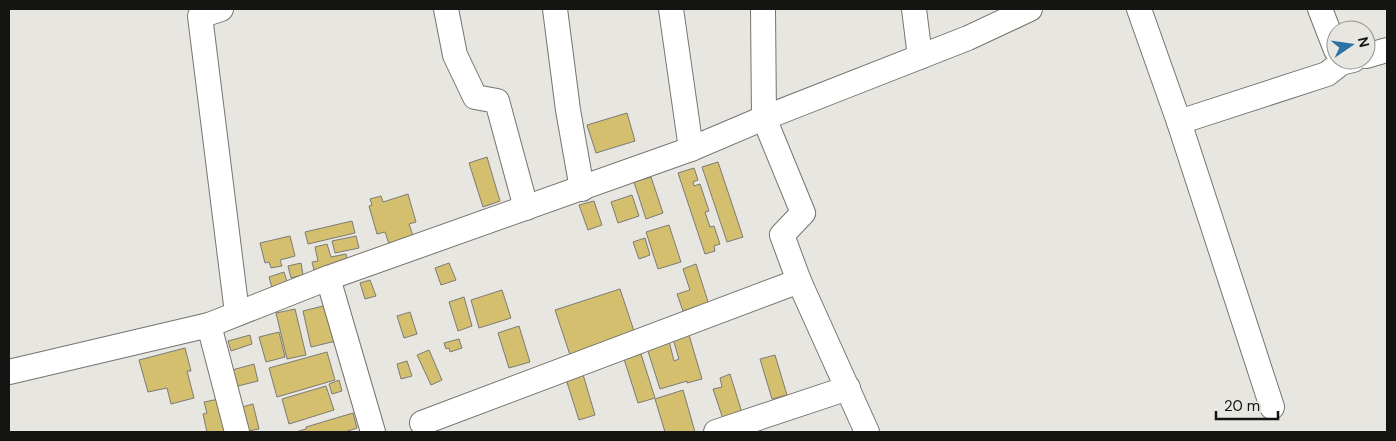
<svg xmlns="http://www.w3.org/2000/svg" width="1396" height="441" viewBox="0 0 1396 441" font-family="'DM Sans',sans-serif">
	<style>
		.building { fill: #d3bf6e; stroke: #7c7b75 }
		.lines { fill: none; stroke-linecap: round; stroke-linejoin: round }
		.minor-casing { stroke: #76746f; stroke-width: 26 }
		.minor { stroke: #fff; stroke-width: 24 }
	</style>
	<rect width="100%" height="100%" fill="#e7e6e0"/>
	<g class="building">
		<polygon points="627,113 635,141 596,153 587,125"/>
		<polygon points="487,157 500,201 483,207 469,163"/>
		<polygon points="718,162 743,237 727,242 702,167"/>
		<polygon points="694,168 698,180 693,182 694,186 700,184 709,211 705,212 710,227 714,226 720,244 714,246 715,251 705,254 678,173"/>
		<polygon points="651,177 663,213 646,219 634,182"/>
		<polygon points="408,194 416,222 409,224 413,236 389,244 385,232 377,234 369,206 372,205 370,199 381,196 383,202"/>
		<polygon points="632,195 639,216 618,223 611,202"/>
		<polygon points="594,201 602,225 588,230 579,205"/>
		<polygon points="352,221 355,233 308,244 305,232"/>
		<polygon points="669,225 681,262 658,269 646,232"/>
		<polygon points="290,236 295,256 280,260 282,266 271,268 269,262 265,263 260,243"/>
		<polygon points="356,236 359,248 335,253 332,241"/>
		<polygon points="645,238 650,255 639,259 633,242"/>
		<polygon points="327,244 331,257 346,254 348,263 328,265 314,270 312,262 318,261 315,247"/>
		<polygon points="301,263 303,275 291,278 288,266"/>
		<polygon points="449,263 456,280 441,285 435,268"/>
		<polygon points="696,264 710,308 697,312 695,307 683,311 677,294 690,290 683,269"/>
		<polygon points="284,272 289,288 273,292 269,277"/>
		<polygon points="370,280 376,296 365,299 360,283"/>
		<polygon points="620,289 635,334 570,355 555,310"/>
		<polygon points="502,290 511,318 479,328 471,300"/>
		<polygon points="464,297 472,326 458,331 449,302"/>
		<polygon points="327,305 336,341 311,347 303,311"/>
		<polygon points="295,309 306,355 287,359 276,313"/>
		<polygon points="410,312 417,334 404,338 397,316"/>
		<polygon points="519,326 530,362 509,368 498,333"/>
		<polygon points="279,332 285,357 266,362 259,337"/>
		<polygon points="250,335 252,344 231,351 228,341"/>
		<polygon points="689,335 702,379 687,383 687,381 660,389 647,348 669,341 674,361 679,359 673,339"/>
		<polygon points="459,339 462,348 450,352 449,348 446,349 444,343"/>
		<polygon points="185,348 191,371 187,371 194,398 171,404 167,388 148,392 139,360"/>
		<polygon points="429,350 442,380 431,385 417,355"/>
		<polygon points="327,352 335,380 277,397 269,368"/>
		<polygon points="641,354 655,398 638,403 624,359"/>
		<polygon points="775,355 787,395 772,399 760,359"/>
		<polygon points="407,361 412,376 401,379 397,364"/>
		<polygon points="254,364 258,381 230,388 225,372"/>
		<polygon points="582,371 595,415 579,420 565,376"/>
		<polygon points="730,374 743,416 723,419 713,389 722,387 720,378"/>
		<polygon points="339,380 342,391 332,394 329,384"/>
		<polygon points="326,386 334,410 289,424 282,399"/>
		<polygon points="683,390 695,432 665,432 655,399"/>
		<polygon points="219,399 227,432 207,432 203,414 207,413 204,402"/>
		<polygon points="253,404 259,429 243,432 235,409"/>
		<polygon points="353,413 357,428 345,432 296,432 306,429 306,427"/>
	</g>
	<g class="lines">
		<g class="minor-casing">
			<g id="minor">
				<polyline points="221,9 200,16 237,313"/>
				<polyline points="446,9 455,55 475,97 497,101 526,208"/>
				<polyline points="555,9 568,110 582,189"/>
				<polyline points="671,9 691,149"/>
				<polyline points="763,9 764,118 803,213 782,235 799,281 867,432"/>
				<polyline points="914,9 920,57"/>
				<polyline points="1139,9 1179,122 1272,407"/>
				<polyline points="1320,9 1336,50"/>
				<polyline points="1366,56 1387,50"/>
				<polyline points="1179,122 1327,74 1341,63 1353,60"/>
				<polyline points="328,278 373,432"/>
				<polyline points="209,325 237,432"/>
				<polyline points="9,372 209,325 328,278 691,149 764,118 968,38 1030,9"/>
				<polyline points="422,423 799,281"/>
				<polyline points="716,432 848,388"/>
			</g>
		</g>
		<use href="#minor" class="minor"/>
	</g>
	<rect width="1396" height="441" fill="none" stroke="#141412" stroke-width="20"/>
	<g transform="translate(1351 45) rotate(77)"><circle r="24" fill="#e7e6e0" stroke="#93928e"/>
	<path d="M0-4L9 19L0 12L-9 19Z" fill="#2d72a7"/>
	<text y="-8" font-size="14" font-weight="bold" text-anchor="middle" fill="#141412">N</text>
	</g>
	<path d="M1216 411v8h62v-8" fill="none" stroke="#141412" stroke-width="2.5"/>
	<text x="1224" y="411" font-size="15" fill="#141412" stroke="#e7e6e0" stroke-width="4" paint-order="stroke">20 m</text>
</svg>
